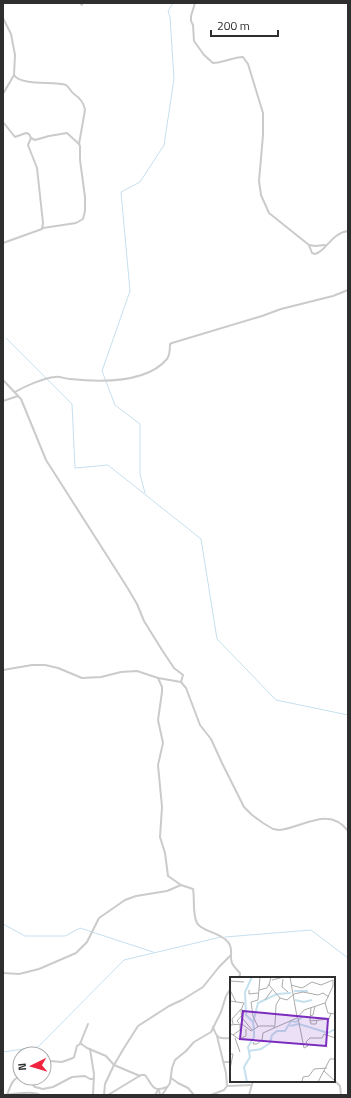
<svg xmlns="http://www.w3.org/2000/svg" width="351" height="1098" viewBox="0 0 351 1098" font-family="'Titillium Web',sans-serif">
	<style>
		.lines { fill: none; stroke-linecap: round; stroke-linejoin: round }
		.stream { stroke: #c5e0ee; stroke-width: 1 }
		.minor { stroke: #cbcbcb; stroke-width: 2 }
		.inset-river { fill: none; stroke: #c5e0ee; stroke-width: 2 }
		.inset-road { fill: none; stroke: #ababab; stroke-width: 1 }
		.view { fill: #7b2cbf; fill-opacity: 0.15; stroke: #7b2cbf; stroke-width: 2 }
		.inset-edge { fill: none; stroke: #2e2e2e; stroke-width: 2 }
	</style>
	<rect width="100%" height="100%" fill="#fff"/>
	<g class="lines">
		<g class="stream">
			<polyline points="6,338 72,404 75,468 108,465 201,539 217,639 276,700 348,715"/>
			<polyline points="145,493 140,474 140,424 115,405 102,371 130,291 121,192 140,182 164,145 174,79 170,17 168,11 173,3"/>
			<polyline points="3,924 25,936 65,936 80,928 153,952"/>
			<polyline points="225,937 311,930 348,958"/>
			<polyline points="3,1052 38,1047 124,960 221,937"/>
		</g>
		<g class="minor">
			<polyline points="80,3 82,5"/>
			<path d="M195 3 191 16V21L193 25 194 41 204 55 213 63C223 63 233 57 243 57L248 64 263 113V135L259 181 261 195 269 213 309 245 312 253 315 254C326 252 331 233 348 231"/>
			<polyline points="3,18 11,34 15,55 14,75 3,94"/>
			<path d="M14 75C21 86 54 81 66 85 69 87 71 92 74 94 80 98 84 103 85 110L79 144"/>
			<polyline points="3,122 15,137 26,133 29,134 31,138 28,145 37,168 43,223 42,229 3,243"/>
			<polyline points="31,138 35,140 49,136 67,133 79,144 80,146 80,160 85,197 85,211 83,219 76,223 43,228"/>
			<polyline points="309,245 315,246 325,245"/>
			<polyline points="3,380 21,399 46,460 127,587 137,604 144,621 162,650 174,668 183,675 181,682"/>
			<path d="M15 392C25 386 44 378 55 377 60 376 65 379 70 379 99 382 146 384 167 359 170 355 170 349 170 344L172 343 262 316 281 309 333 296 348 290"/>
			<polyline points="3,401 18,396"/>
			<path d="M3 670 32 665H45L58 668 82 678 101 677 121 672 137 671 158 678 181 682 186 688 200 725 211 739 222 763 244 807 252 815 263 823 273 829 279 830C302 828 329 805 348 831"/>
			<path d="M158 678 162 687V692L158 720 163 743 158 765 162 807 160 837 165 853 168 876 181 885 193 889C195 899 192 913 197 923 202 932 220 932 228 942 234 949 229 956 232 963 234 967 237 970 240 973V975L238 978"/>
			<polyline points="3,973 19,974 39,969 76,953 87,942 99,918 125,900 136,896 167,891 181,885"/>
			<path d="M213 1027C217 1039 219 1039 231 1038"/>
			<polyline points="80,1043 87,1048 106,1056 114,1065 140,1076"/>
			<polyline points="90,1049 94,1074 93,1095"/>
			<polyline points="223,1062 231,1062"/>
			<polyline points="44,1063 50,1061 62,1062 73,1058 74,1057 77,1046 80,1044 88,1024"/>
			<polyline points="27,1078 35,1087 43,1089 53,1087 72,1077 85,1076 90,1079 94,1079"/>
			<polyline points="171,1078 178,1083 188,1088 194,1095"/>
			<polyline points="334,1080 340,1086 341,1095"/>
			<polyline points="228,1086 252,1085"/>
			<polyline points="159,1090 160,1095"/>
			<path d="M4 1095C12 1094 35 1090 40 1095"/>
			<path d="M7 1095C10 1088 12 1078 20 1077"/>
			<polyline points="104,1095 105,1084 114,1065 124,1048 138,1026 169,1006 182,1000 203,987 219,967 231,955"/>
			<path d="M108 1095 141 1075H145C153 1085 152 1093 167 1087"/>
			<polyline points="155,1095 158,1090"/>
			<polyline points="162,1095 170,1083 172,1068 175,1060 186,1051 194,1042 211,1032 221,1012 226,996 231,988"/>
			<polyline points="211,1095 224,1090 227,1086 226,1073 217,1036"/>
			<polyline points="249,1095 253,1081"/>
		</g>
	</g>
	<g transform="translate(230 977)">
		<rect width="105" height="105" fill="#fff"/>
		<path class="inset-river" d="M64 14H78M65 23 74 25 82 23M23 46 28 26 47 17 61 16M60 49 69 47 98 56 105 52M19 74 31 72 40 66 42 58 47 54H55L61 44 66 45 72 40M17 105 14 90 20 80 18 70 24 60V52L23 45 16 38 15 15 22 0"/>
		<path class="inset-road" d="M60 0 67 40M53 2 52 10 58 15M42 3 54 0M0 4 14 5M61 8 72 11 82 5 91 8 103 3M0 13 6 25M19 13V17L28 16M29 13 37 11 39 7M50 21 57 23 64 17 73 15 88 18 93 16 99 20M35 23 42 13M0 24 14 26 11 33 12 47M95 26 98 36 105 37M81 30 80 44 99 42 101 36M80 39 83 38 85 29M68 41 74 71 78 69 76 65 80 61H92L94 57 105 61M13 42 22 53M80 43 81 47H86L87 43M9 46 7 44 13 37 12 32M3 47 2 42 11 32M0 48 12 47 21 54 29 49H44M28 50 23 39 21 25 28 23 30 0M44 51 67 41 74 33 95 26 103 9V3M0 56 9 62 16 59V52M3 58 10 53V47M5 61 10 75M24 65 23 67H27L32 63 33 56 44 51 45 48 46 28 50 21 39 8 41 0M0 77H3L0 92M94 94 105 104M72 105 73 100 79 99 84 92 97 91M88 105 100 82H105"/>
		<path class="view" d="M13 34 98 42 96 69 10 62Z"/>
		<rect width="105" height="105" class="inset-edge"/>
	</g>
	<rect width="351" height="1098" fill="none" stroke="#2e2e2e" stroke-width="8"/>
	<g transform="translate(32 1066) rotate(265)"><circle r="19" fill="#ffffff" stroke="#ababab"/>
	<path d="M0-3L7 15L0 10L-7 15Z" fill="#f2233c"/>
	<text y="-6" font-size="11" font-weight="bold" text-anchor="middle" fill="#2e2e2e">N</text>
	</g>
	<path d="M211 30v6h67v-6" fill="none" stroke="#2e2e2e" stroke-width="2"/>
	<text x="217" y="30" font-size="12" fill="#2e2e2e" stroke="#ffffff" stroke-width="3" paint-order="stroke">200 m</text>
</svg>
